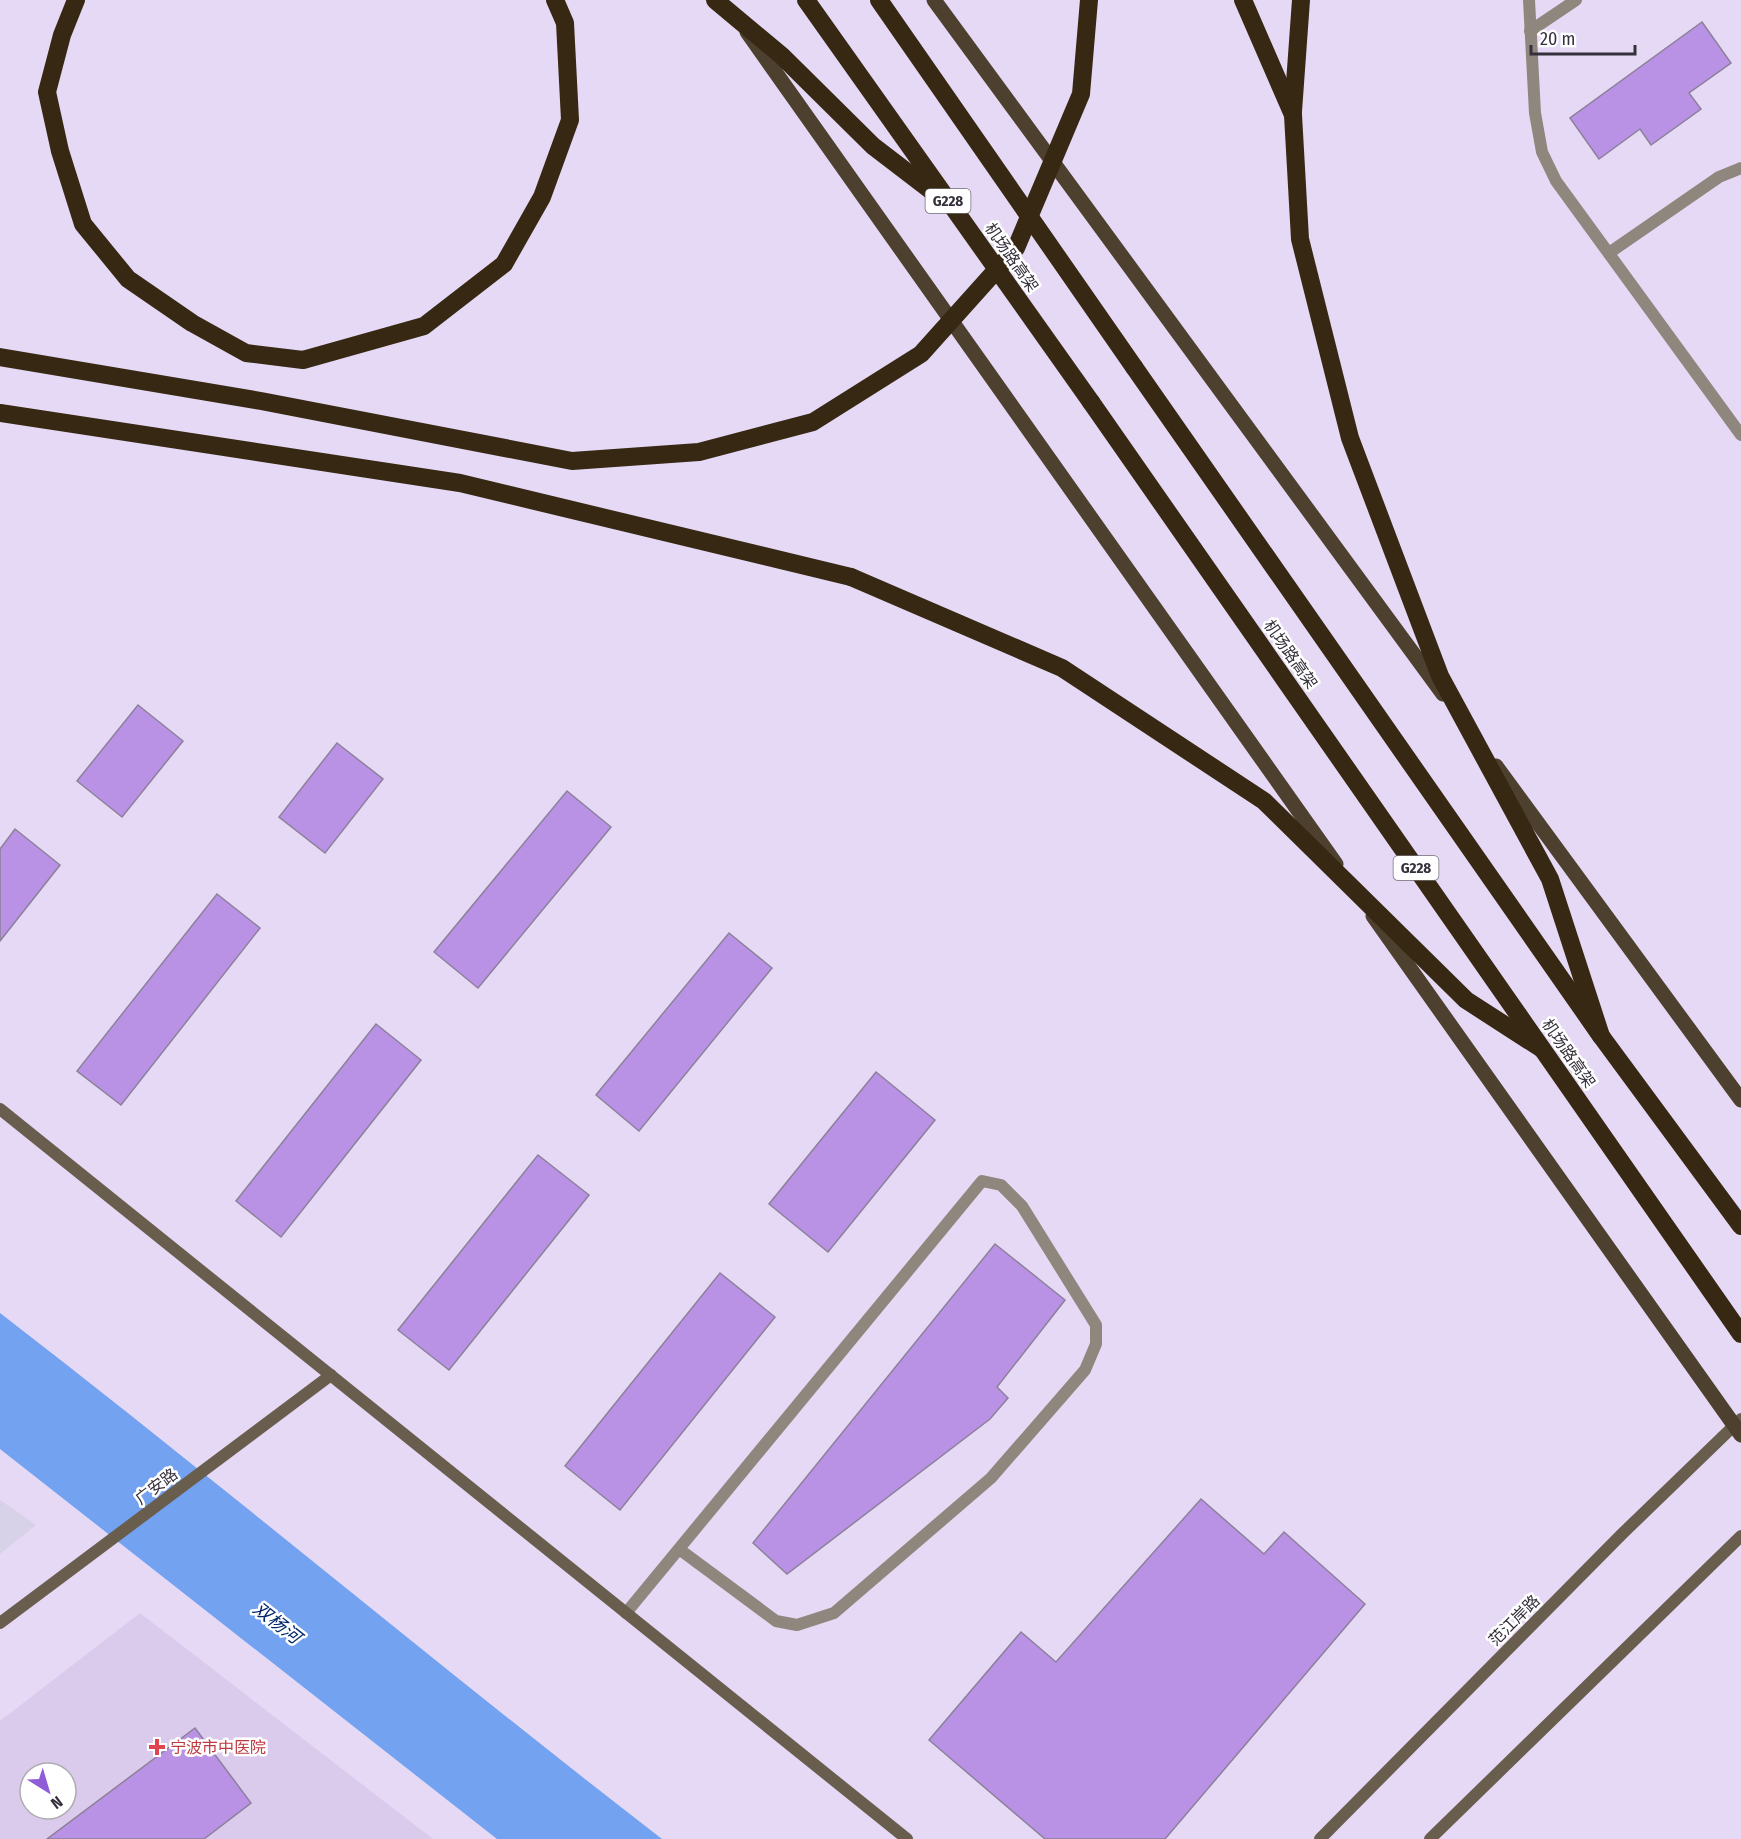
<svg xmlns="http://www.w3.org/2000/svg" width="1741" height="1839" viewBox="0 0 1741 1839" font-family="'Fira Sans Condensed','Noto Sans SC',sans-serif">
	<style>
		.built { fill: #dacbed; fill-rule: evenodd }
		.education { fill: #d7d2e7 }
		.water { fill: #72a2f0 }
		.building { fill: #b992e6; stroke: #8c809a; stroke-width: 1.5 }
		.lines { fill: none; stroke-linecap: round; stroke-linejoin: round }
		.lane { stroke: #8f877d; stroke-width: 12 }
		.secondary { stroke: #695d4e; stroke-width: 12 }
		.primary { stroke: #4e402e; stroke-width: 15 }
		.highway { stroke: #372813; stroke-width: 18 }
		.highway-bridge { stroke: #372813; stroke-width: 18 }
		.health-dot { fill: #e0444e; stroke: #fff; stroke-width: 2 }
		.labels { text-anchor: middle; stroke-width: 5; stroke-linejoin: round; paint-order: stroke }
		.shield { fill: #fff; stroke: #726e76; stroke-width: 1.5 }
		.shield-label { font-size: 15px; font-weight: bold; fill: #35303b }
		.street-label { font-size: 16px; fill: #35303b; stroke: #fff }
		.health-label { font-size: 16px; fill: #be3a42; stroke: #fff; text-anchor: start }
		.water-label { font-size: 18px; font-style: italic; fill: #00286b; stroke: #fff }
	</style>
	<rect width="100%" height="100%" fill="#e5d9f5"/>
	<path class="built" d="M140 1613 433 1839H0V1721ZM30 1773H66V1809H30Z"/>
	<polygon class="education" points="0,1500 36,1525 0,1554"/>
	<path class="water" d="M0 1313C223 1485 439 1667 662 1839H497L0 1449Z"/>
	<g class="building">
		<polygon points="1702,22 1731,63 1689,93 1701,109 1651,145 1640,129 1599,159 1570,118"/>
		<polygon points="138,705 183,741 122,817 77,781"/>
		<polygon points="337,743 383,779 325,853 279,817"/>
		<polygon points="567,791 611,827 478,988 434,952"/>
		<polygon points="15,829 60,865 0,941 0,849"/>
		<polygon points="217,894 260,928 121,1105 77,1071"/>
		<polygon points="729,933 772,968 639,1131 596,1095"/>
		<polygon points="376,1024 421,1060 281,1237 236,1201"/>
		<polygon points="876,1072 935,1120 828,1252 769,1204"/>
		<polygon points="538,1155 589,1195 449,1370 398,1330"/>
		<polygon points="995,1244 1065,1300 997,1387 1008,1398 990,1419 787,1574 753,1543"/>
		<polygon points="720,1273 775,1317 620,1510 565,1466"/>
		<polygon points="1201,1499 1264,1554 1284,1532 1365,1604 1165,1839 1045,1839 929,1740 1021,1632 1056,1662"/>
		<polygon points="195,1728 251,1803 204,1839 47,1839"/>
	</g>
	<g class="lines">
		<g class="lane">
			<polyline points="1529,0 1535,113 1542,152 1556,181 1741,435"/>
			<polyline points="1530,31 1576,0"/>
			<polyline points="1609,253 1719,177 1741,168"/>
			<polyline points="626,1613 982,1181 1001,1185 1022,1206 1096,1325 1096,1344 1085,1370 991,1478 834,1613 797,1625 776,1621 679,1549"/>
		</g>
		<g class="secondary">
			<polyline points="0,1109 907,1839"/>
			<polyline points="0,1623 331,1375"/>
			<polyline points="1320,1839 1622,1534 1741,1419"/>
			<polyline points="1430,1839 1741,1536"/>
		</g>
		<g class="primary">
			<polyline points="934,0 1443,694"/>
			<polyline points="747,32 1336,864"/>
			<polyline points="1496,766 1741,1100"/>
			<polyline points="1373,916 1741,1435"/>
		</g>
		<g class="highway">
			<polyline points="76,0 62,35 47,92 60,151 83,224 128,279 192,323 246,353 303,360 424,326 504,264 542,197 570,120 565,23 555,0"/>
			<polyline points="1243,0 1293,115"/>
			<polyline points="1293,111 1301,0"/>
			<polyline points="1134,367 1601,1036 1741,1226"/>
			<polyline points="1091,402 1741,1334"/>
			<polyline points="0,413 460,483 851,577"/>
		</g>
		<g class="highway-bridge">
			<polyline points="715,0 782,56 873,146 937,195"/>
			<polyline points="806,0 1091,402"/>
			<polyline points="879,0 1134,367"/>
			<polyline points="1293,115 1300,239 1350,438 1440,676 1550,879 1601,1036"/>
			<polyline points="0,357 261,401 572,461 699,452 813,422 921,354 1016,248 1081,94 1089,0"/>
			<polyline points="851,577 1062,668 1264,801 1466,1000 1542,1049"/>
		</g>
	</g>
	<path class="health-dot" d="M154 1738h6v6h6v6h-6v6h-6v-6h-6v-6h6z"/>
	<g class="labels">
		<g class="shield">
			<rect x="925.5" y="189" width="45" height="24" rx="4.5"/>
			<rect x="1393.5" y="856" width="45" height="24" rx="4.5"/>
		</g>
		<g class="shield-label">
			<text x="948" y="206">G228</text>
			<text x="1416" y="873">G228</text>
		</g>
		<g class="street-label">
			<text transform="translate(1012 257) rotate(55)" y="6">机场路高架</text>
			<text transform="translate(1291 654) rotate(55)" y="6">机场路高架</text>
			<text transform="translate(1569 1053) rotate(55)" y="6">机场路高架</text>
			<text transform="translate(156 1486) rotate(-37)" y="6">广安路</text>
			<text transform="translate(1514 1620) rotate(-45)" y="6">范江岸路</text>
		</g>
		<g class="health-label">
			<text x="170" y="1753">宁波市中医院</text>
		</g>
		<g class="water-label">
			<text transform="translate(277 1623) rotate(38)" y="6">双杨河</text>
		</g>
	</g>
	<g transform="translate(48 1791) rotate(143)"><circle r="28" fill="#ffffff" stroke="#aeacb1" stroke-width="1.5"/>
	<path d="M0-4.5L10 22L0 15L-10 22Z" fill="#8f5ed7"/>
	<text y="-9" font-size="16" font-weight="bold" text-anchor="middle" fill="#35303b">N</text>
	</g>
	<path d="M1531 45v9h104v-9" fill="none" stroke="#35303b" stroke-width="3"/>
	<text x="1540" y="45" font-size="18" fill="#35303b" stroke="#ffffff" stroke-width="4.5" paint-order="stroke">20 m</text>
</svg>
